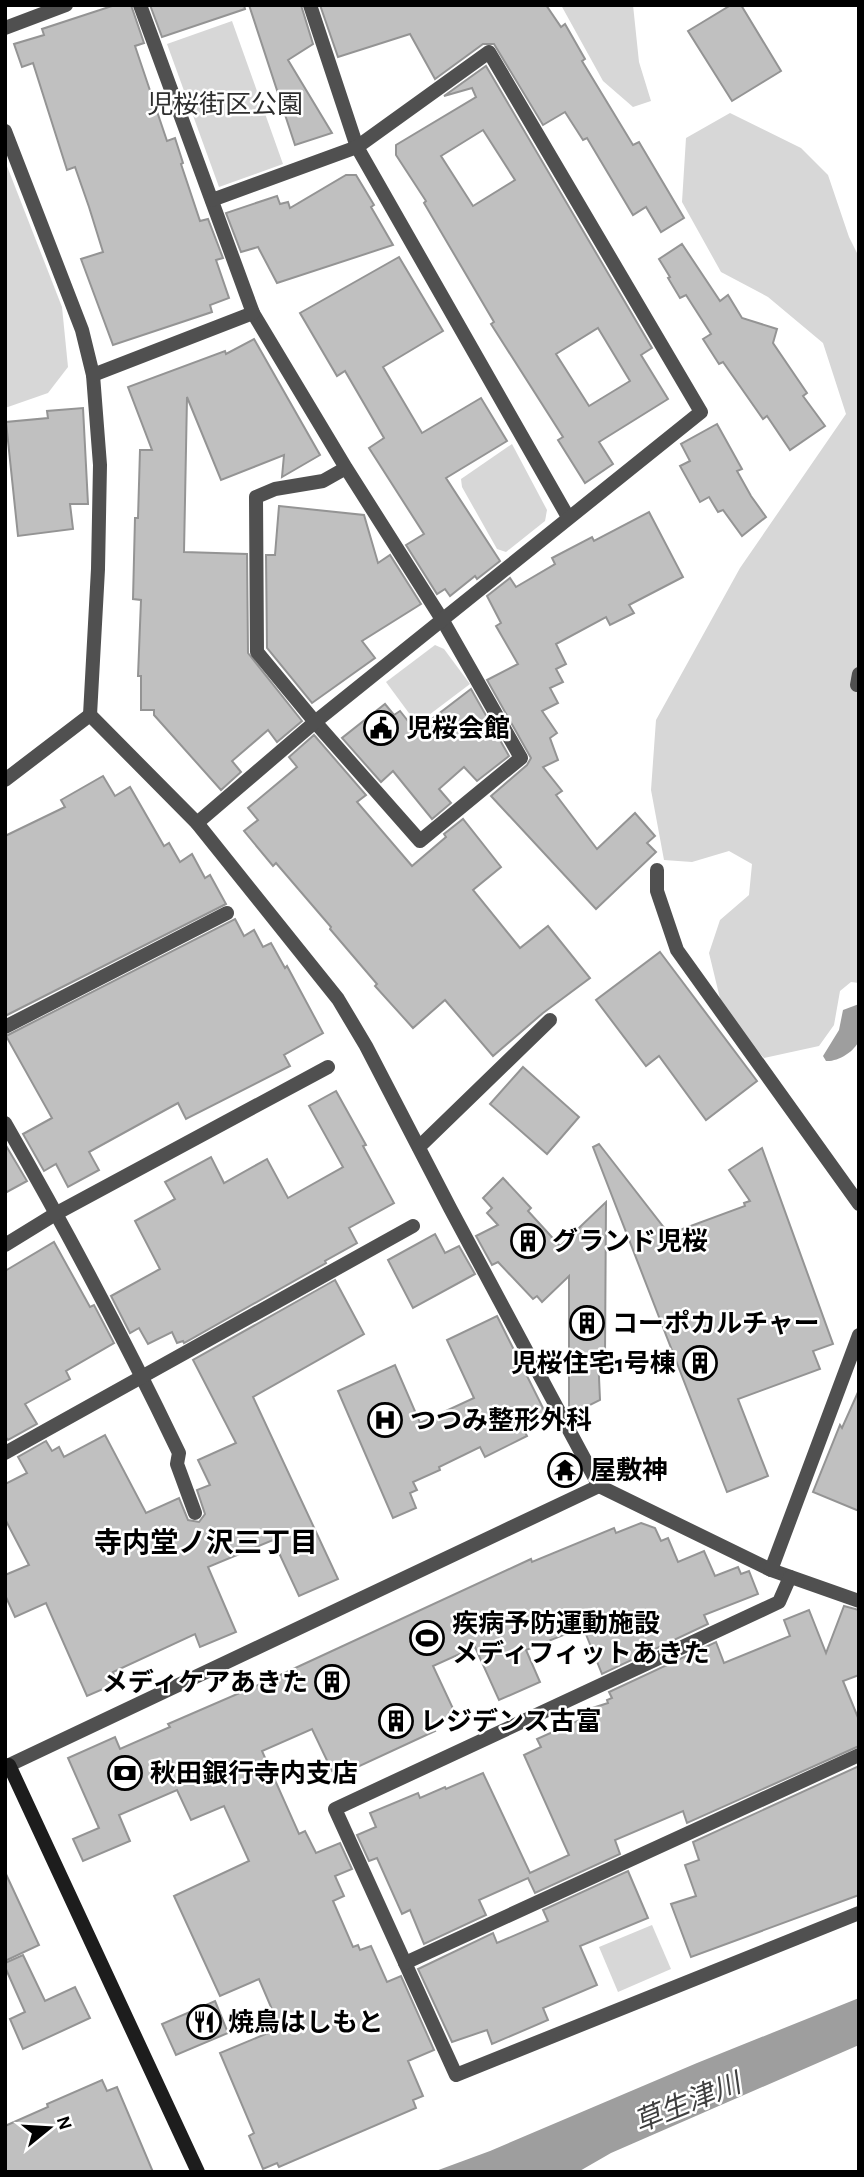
<svg xmlns="http://www.w3.org/2000/svg" width="864" height="2177" viewBox="0 0 864 2177" font-family="'Alegreya Sans','Noto Sans JP',sans-serif">
	<style>
		.green { fill: #d7d7d7 }
		.water { fill: #9e9e9e }
		.building { fill: #c0c0c0; stroke: #949494; stroke-width: 2; fill-rule: evenodd }
		.lines { fill: none; stroke-linecap: round; stroke-linejoin: round }
		.street { stroke: #505050; stroke-width: 14 }
		.secondary { stroke: #1d1d1d; stroke-width: 14 }
		.labels { text-anchor: middle; stroke-width: 5; stroke-linejoin: round; paint-order: stroke }
		.park-label { font-size: 26px; fill: #2e2e2e; stroke: #fff }
		.poi-label { font-size: 26px; font-weight: bold; fill: #000; stroke: #fff; text-anchor: start }
		.neighbourhood-label { font-size: 28px; font-weight: bold; fill: #000; stroke: #fff }
		.water-label { font-size: 28px; font-style: italic; fill: #3f3f3f; stroke: #fff }
	</style>
	<rect width="100%" height="100%" fill="#fff"/>
	<g class="green">
		<polygon points="561,5 633,5 639,62 651,101 633,107 603,81"/>
		<polygon points="232,21 283,164 219,187 167,44"/>
		<polygon points="730,113 801,148 828,175 849,237 859,257 859,983 851,982 840,991 834,1025 819,1046 764,1058 724,1015 709,953 720,920 749,895 752,864 729,851 692,862 664,860 651,790 656,720 740,568 846,414 823,343 768,297 721,272 682,202 686,138"/>
		<polygon points="5,161 62,307 68,367 48,393 5,408"/>
		<polygon points="512,444 547,510 545,521 506,552 497,549 462,487 461,479"/>
		<polygon points="435,645 444,649 470,684 417,724 386,682"/>
		<polygon points="652,1925 671,1969 618,1992 599,1947"/>
	</g>
	<g class="water">
		<path d="M859 1004C859 1014 862 1030 859 1040 855 1052 837 1062 826 1061L823 1056 839 1030 843 1010Z"/>
		<polygon points="859,1998 859,2045 611,2153 578,2172 433,2172 490,2151 697,2063"/>
	</g>
	<g class="building">
		<polygon points="115,5 131,5 144,43 135,46 167,141 175,138 183,163 181,164 200,221 208,219 223,258 216,260 229,298 210,305 212,312 113,345 81,259 103,252 89,207 75,167 67,170 33,63 22,67 14,44 44,35 42,29"/>
		<polygon points="150,5 244,5 245,9 162,37"/>
		<polygon points="249,5 301,5 313,44 288,60 332,133 295,145"/>
		<polygon points="320,5 546,5 561,27 565,24 585,59 582,61 633,145 639,142 684,218 661,232 646,207 633,215 587,138 583,140 565,112 543,125 494,44 483,44 435,79 410,34 338,57"/>
		<polygon points="731,5 741,5 781,71 732,101 688,31"/>
		<path d="M486 66 652 348 641 355 668 399 599 442 613 464 585 483 558 440 563 437 491 324 494 322 424 203 426 201 396 155V145L476 97 472 88 444 96ZM483 130 515 180 473 206 441 156ZM598 328 630 381 589 406 556 354Z"/>
		<polygon points="346,175 356,175 374,205 371,207 393,245 277,283 258,247 241,252 226,213 277,196 280,204 288,202 290,208"/>
		<polygon points="682,244 720,301 728,295 742,318 777,329 773,343 807,393 803,396 825,426 790,450 767,416 763,419 723,362 719,364 703,339 711,334 686,295 680,298 668,278 670,277 659,259"/>
		<polygon points="399,257 443,331 383,367 422,433 481,398 507,441 446,478 500,561 477,579 475,576 450,596 445,589 437,594 406,545 424,534 369,448 384,438 345,371 337,376 300,313"/>
		<polygon points="254,339 320,455 282,477 284,455 221,480 187,397 184,552 247,554 248,653 302,721 277,742 268,730 232,761 241,772 221,790 154,715 154,710 141,710 141,676 138,676 141,600 133,599 135,518 138,518 140,450 152,450 128,387 225,351 226,354"/>
		<polygon points="83,408 88,504 70,504 73,529 18,536 6,422 48,418 47,411"/>
		<polygon points="717,424 742,469 737,471 751,496 766,517 742,536 723,510 718,512 709,497 700,502 680,466 690,461 681,444"/>
		<polygon points="279,506 364,515 378,563 390,555 421,604 362,641 375,658 312,703 267,648 266,555 275,555"/>
		<polygon points="649,512 683,577 629,605 634,613 610,625 606,617 556,644 566,664 556,669 563,682 550,688 558,703 542,711 557,733 550,738 558,760 543,767 562,791 556,795 597,849 635,813 655,836 647,843 656,852 596,909 491,796 527,765 531,758 487,680 518,664 496,626 501,623 487,596 510,578 516,587 555,564 552,558 592,537 594,541"/>
		<polygon points="471,689 509,756 477,781 464,767 439,789 451,803 432,819 393,771 381,782 342,738 385,704 394,715 400,711 416,731"/>
		<polygon points="314,735 366,795 357,802 412,866 446,837 444,834 463,819 501,867 473,890 520,948 548,926 590,978 543,1013 493,1056 445,1000 413,1028 375,986 377,984 330,929 331,927 276,863 273,866 244,831 258,820 248,808 297,767 289,757"/>
		<polygon points="103,776 115,796 130,787 164,846 169,843 180,862 192,854 205,878 210,875 226,904 5,1016 5,836 65,807 61,800"/>
		<polygon points="235,919 244,936 254,930 263,947 271,943 285,968 287,966 323,1033 284,1055 290,1066 186,1119 178,1103 89,1152 99,1170 68,1187 56,1164 44,1171 23,1134 52,1118 6,1036"/>
		<polygon points="660,952 757,1081 706,1120 659,1056 646,1066 596,1000"/>
		<polygon points="523,1067 579,1117 547,1154 490,1104"/>
		<polygon points="336,1091 366,1145 363,1146 394,1203 349,1228 357,1243 325,1261 326,1263 184,1343 183,1341 177,1343 172,1332 148,1344 139,1328 130,1333 111,1296 160,1269 135,1221 175,1199 165,1182 211,1157 224,1183 267,1159 288,1198 343,1167 309,1106"/>
		<polygon points="5,1144 27,1181 5,1193"/>
		<polygon points="599,1144 669,1234 745,1206 744,1203 750,1201 729,1170 762,1148 833,1344 813,1351 820,1369 738,1399 768,1476 727,1492 593,1147"/>
		<polygon points="503,1178 531,1208 528,1211 560,1246 606,1202 605,1355 598,1355 600,1400 572,1414 569,1409 569,1276 542,1302 537,1296 533,1299 498,1262 492,1265 476,1236 498,1225 487,1213 492,1208 483,1198"/>
		<polygon points="435,1234 445,1253 459,1246 475,1274 413,1308 388,1260"/>
		<polygon points="54,1242 90,1307 94,1305 114,1343 66,1371 70,1379 25,1404 37,1424 8,1440 5,1436 5,1271"/>
		<polygon points="335,1280 364,1334 253,1397 338,1579 299,1596 273,1540 208,1567 236,1632 200,1647 195,1634 113,1672 117,1683 87,1696 46,1603 15,1617 5,1595 5,1575 29,1565 5,1519 5,1484 27,1473 18,1457 46,1441 52,1451 59,1447 64,1457 105,1435 146,1513 179,1498 188,1520 199,1522 205,1514 197,1490 210,1485 198,1460 236,1443 193,1360"/>
		<polygon points="497,1316 547,1416 523,1428 527,1436 485,1457 480,1447 439,1467 440,1470 413,1482 417,1490 410,1493 416,1508 393,1518 338,1391 395,1365 420,1423 474,1398 447,1340"/>
		<polygon points="859,1390 859,1511 813,1492 840,1425 842,1428"/>
		<polygon points="641,1523 655,1528 661,1541 668,1538 678,1562 704,1551 715,1576 738,1567 741,1574 749,1571 758,1594 704,1615 708,1624 602,1674 583,1627 526,1650 540,1682 499,1700 475,1647 433,1666 456,1715 432,1726 435,1731 351,1770 348,1764 332,1771 312,1729 262,1751 299,1834 305,1831 316,1853 340,1843 352,1869 335,1876 344,1896 333,1901 353,1947 358,1945 360,1950 371,1946 387,1982 401,1976 434,2050 408,2061 423,2096 413,2100 416,2108 279,2167 277,2163 263,2169 249,2136 254,2133 220,2053 280,2028 259,1979 220,1996 174,1896 249,1861 224,1806 191,1820 177,1790 119,1815 130,1841 83,1861 73,1839 99,1828 68,1758 115,1737 120,1749 170,1727 168,1724 265,1682 531,1559 532,1562 614,1528 616,1533"/>
		<polygon points="844,1606 859,1610 859,1675 843,1681 859,1720 859,1746 687,1823 683,1811 615,1840 620,1854 535,1893 528,1878 479,1900 486,1915 424,1944 410,1910 402,1914 377,1858 369,1861 357,1835 376,1827 370,1813 418,1793 420,1798 445,1787 446,1789 483,1773 530,1873 569,1855 524,1755 541,1747 537,1739 582,1719 580,1712 608,1703 607,1700 612,1698 609,1692 716,1642 724,1663 790,1636 784,1620 809,1610 826,1653"/>
		<polygon points="859,1766 859,1895 691,1957 671,1904 696,1896 685,1865 699,1860 693,1842"/>
		<polygon points="628,1871 648,1918 580,1946 597,1985 543,2008 548,2020 492,2044 487,2030 452,2042 418,1969 493,1933 497,1943 548,1921 543,1910"/>
		<polygon points="5,1872 39,1945 5,1961"/>
		<polygon points="23,1955 45,2001 75,1987 90,2018 23,2049 10,2019 25,2012 5,1967 5,1963"/>
		<polygon points="215,2001 228,2033 176,2055 162,2024"/>
		<polygon points="102,2080 107,2091 117,2087 153,2172 5,2172 5,2126 48,2107 47,2104"/>
	</g>
	<g class="lines">
		<g class="street">
			<polyline points="140,5 253,313 346,468 443,621 521,758 420,841 315,722 257,652 256,497 275,489 323,481 346,468"/>
			<polyline points="310,5 357,147 568,517"/>
			<polyline points="5,28 66,5"/>
			<polyline points="5,131 82,330 93,375 100,465 98,569 90,715 197,823 338,999 366,1046 450,1208 599,1486 771,1570 859,1601"/>
			<polyline points="93,375 253,313"/>
			<polyline points="857,685 859,674"/>
			<polyline points="5,780 90,715"/>
			<polyline points="197,823 315,722 701,412 489,52 357,147 212,200"/>
			<polyline points="657,870 657,891 677,950 859,1204"/>
			<polyline points="5,1027 227,913"/>
			<path d="M5 1123C67 1231 125 1340 179 1453L177 1464 195 1513"/>
			<polyline points="419,1147 550,1020"/>
			<polyline points="5,1245 57,1213 328,1067"/>
			<polyline points="5,1453 413,1226"/>
			<polyline points="771,1570 859,1335"/>
			<polyline points="790,1577 779,1602 335,1809 456,2075 859,1913"/>
			<polyline points="5,1767 599,1486"/>
			<polyline points="405,1963 859,1755"/>
		</g>
		<polyline class="secondary" points="9,1765 198,2172"/>
	</g>
	<defs>
		<g id="civic-ring" transform="scale(1.75)"><circle r="9.5" fill="#fff" stroke="#000" stroke-width="1.5"/><path d="M-.6-6.5H3V-4.5H.6V-3L4-1V1h2V6H-6V1h2V-1L-.6-3ZM-1.2 2.5V6h2.4V2.5Z" fill="#000"/></g>
		<g id="building-ring" transform="scale(1.75)"><circle r="9.5" fill="#fff" stroke="#000" stroke-width="1.5"/><path d="M-4-6H4V6H1V3H-1V6H-4ZM-2.5-4.3h1.7v1.8h-1.7ZM.8-4.3h1.7v1.8H.8ZM-2.5-1h1.7V.8h-1.7ZM.8-1h1.7V.8H.8Z" fill="#000"/></g>
		<g id="hospital-ring" transform="scale(1.75)"><circle r="9.5" fill="#fff" stroke="#000" stroke-width="1.5"/><path d="M-5-5h3v3.5h4V-5h3V5h-3V1.5h-4V5h-3Z" fill="#000"/></g>
		<g id="temple-ring" transform="scale(1.75)"><circle r="9.5" fill="#fff" stroke="#000" stroke-width="1.5"/><path d="M0-6L5-2H3V0L6.5 2.5H4V6H1.5V3h-3V6H-4V2.5H-6.5L-3 0V-2H-5Z" fill="#000"/></g>
		<g id="stadium-ring" transform="scale(1.75)"><circle r="9.5" fill="#fff" stroke="#000" stroke-width="1.5"/><path d="M0-5a6.5 5 0 1 0 0 10a6.5 5 0 1 0 0-10ZM-3.5-1.8h7v3.6h-7Z" fill="#000"/></g>
		<g id="bank-ring" transform="scale(1.75)"><circle r="9.5" fill="#fff" stroke="#000" stroke-width="1.5"/><path d="M-6-4H6V4H-6ZM0-2.3a2.3 2.3 0 1 0 0 4.6a2.3 2.3 0 1 0 0-4.6Z" fill="#000"/></g>
		<g id="restaurant-ring" transform="scale(1.75)"><circle r="9.5" fill="#fff" stroke="#000" stroke-width="1.5"/><path d="M-5-6h1v4h1v-4h1v4h1v-4h1v5L-1.5 .5V6h-2V.5L-5-1ZM5-6V6H3V1.5H1.5Q1.5-4 5-6Z" fill="#000"/></g>
	</defs>
	<g fill-rule="evenodd">
		<use href="#civic-ring" x="381" y="728"/>
		<use href="#building-ring" x="528" y="1241"/>
		<use href="#building-ring" x="587" y="1323"/>
		<use href="#building-ring" x="700" y="1363"/>
		<use href="#hospital-ring" x="385" y="1420"/>
		<use href="#temple-ring" x="565" y="1470"/>
		<use href="#stadium-ring" x="427" y="1638"/>
		<use href="#building-ring" x="332" y="1682"/>
		<use href="#building-ring" x="396" y="1721"/>
		<use href="#bank-ring" x="125" y="1773"/>
		<use href="#restaurant-ring" x="204" y="2022"/>
	</g>
	<g class="labels">
		<g class="park-label">
			<text x="225" y="113">児桜街区公園</text>
		</g>
		<g class="poi-label">
			<text x="406" y="737">児桜会館</text>
			<text x="552" y="1250">グランド児桜</text>
			<text x="612" y="1332">コーポカルチャー</text>
			<text x="676" y="1372" text-anchor="end">児桜住宅1号棟</text>
			<text x="410" y="1429">つつみ整形外科</text>
			<text x="590" y="1479">屋敷神</text>
			<text x="452" y="1632">疾病予防運動施設<tspan x="452" dy="30">メディフィットあきた</tspan></text>
			<text x="308" y="1691" text-anchor="end">メディケアあきた</text>
			<text x="420" y="1730">レジデンス古富</text>
			<text x="150" y="1782">秋田銀行寺内支店</text>
			<text x="228" y="2031">焼鳥はしもと</text>
		</g>
		<g class="neighbourhood-label">
			<text x="206" y="1552">寺内堂ノ沢三丁目</text>
		</g>
		<g class="water-label">
			<text transform="translate(687 2102) rotate(-22)" y="10">草生津川</text>
		</g>
	</g>
	<rect width="864" height="2177" fill="none" stroke="#000000" stroke-width="14"/>
	<g transform="translate(49 2128) rotate(72)" stroke="#ffffff" stroke-width="5" paint-order="stroke">
	<path d="M0-5L12 26L0 18L-12 26Z" fill="#000000"/>
	<text y="-10" font-size="19" font-weight="bold" text-anchor="middle" fill="#000000">N</text>
	</g>
</svg>
